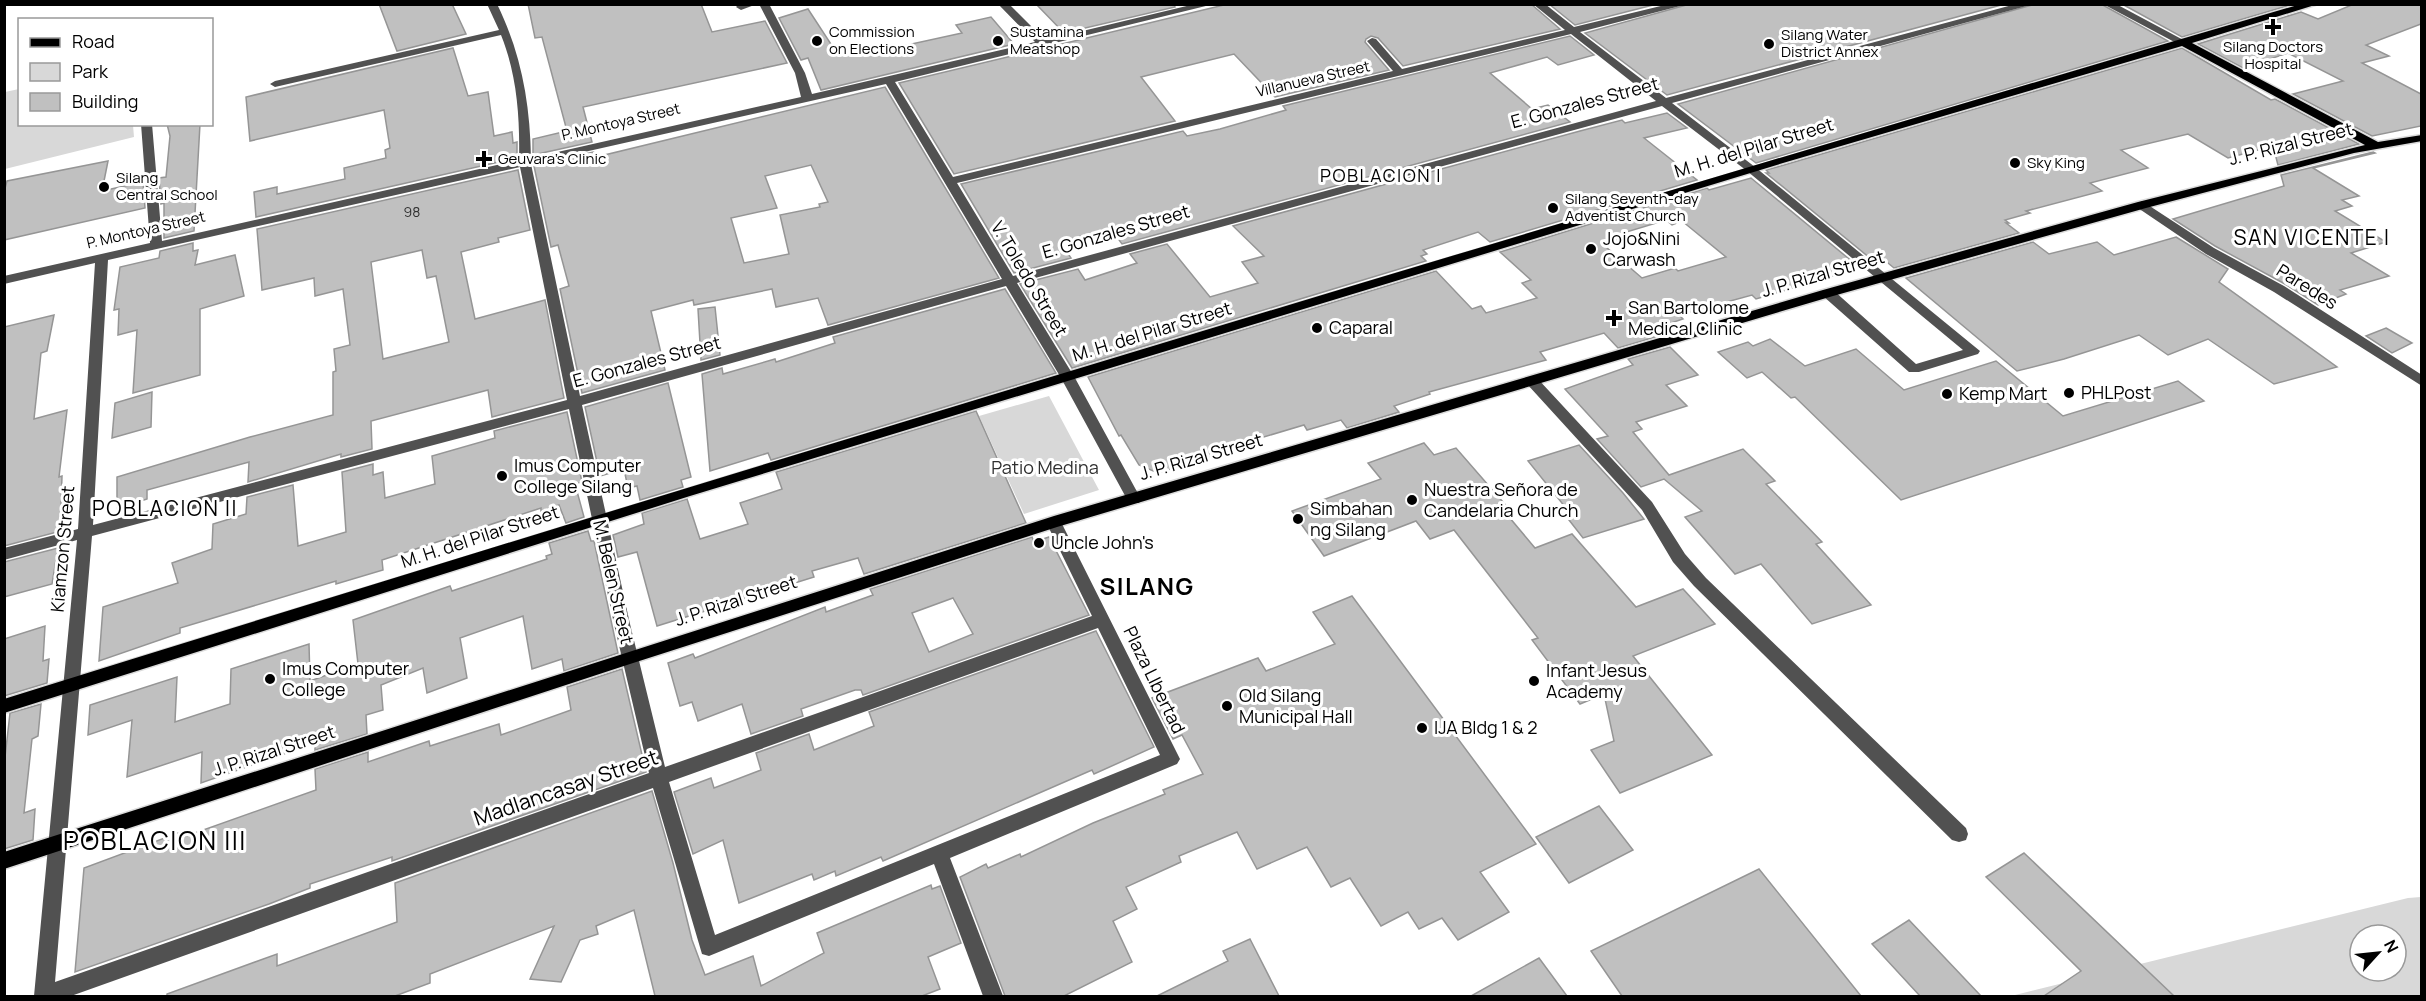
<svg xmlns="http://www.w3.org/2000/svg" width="2426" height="1001" viewBox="0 0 2426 1001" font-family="Manrope,sans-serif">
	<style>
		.green { fill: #d8d8d8; fill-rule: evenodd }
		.building { fill: #c0c0c0; stroke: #959595; stroke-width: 1.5; fill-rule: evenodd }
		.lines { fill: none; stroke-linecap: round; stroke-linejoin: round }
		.major-casing { stroke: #dbdbdb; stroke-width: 3 }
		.minor { fill: #515151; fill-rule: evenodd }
		.major { fill: #000; fill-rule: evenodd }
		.poi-dot { fill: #000; stroke: #fff; stroke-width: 2 }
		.labels { text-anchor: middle; stroke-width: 6; stroke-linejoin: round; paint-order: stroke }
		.far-number-label { font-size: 14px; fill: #303030 }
		.far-poi-label { font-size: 15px; fill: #000; stroke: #fff; text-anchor: start }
		.far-street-label { font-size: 15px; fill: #000; stroke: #fff }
		.street-label { font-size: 18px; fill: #000; stroke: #fff }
		.far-quarter-label { font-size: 18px; letter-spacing: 1.5px; fill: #000; stroke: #fff }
		.poi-label { font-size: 18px; fill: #000; stroke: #fff; text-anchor: start }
		.park-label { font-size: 18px; fill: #2f2f2f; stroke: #fff }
		.quarter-label { font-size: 21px; letter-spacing: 1.5px; fill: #000; stroke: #fff }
		.near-street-label { font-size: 21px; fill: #000; stroke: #fff }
		.district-label { font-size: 24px; font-weight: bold; letter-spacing: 1.5px; fill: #000; stroke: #fff }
		.near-quarter-label { font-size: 26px; letter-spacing: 1.5px; fill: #000; stroke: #fff }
	</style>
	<rect width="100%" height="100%" fill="#fff"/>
	<g class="green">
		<polygon points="19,89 20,124 133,125 134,137 5,169 5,92"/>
		<polygon points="1049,396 1099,490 1024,514 979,416"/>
		<path d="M2421 897V996H2011L2408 898ZM2360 935H2396V971H2360Z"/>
	</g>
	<g class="building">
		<polygon points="379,4 452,4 466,34 397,51"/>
		<polygon points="528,4 701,4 712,32 765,21 787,63 583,107 592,142 533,155 533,139 567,131 542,37 535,38"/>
		<polygon points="1036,4 1174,4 1175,7 1064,33"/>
		<polygon points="1228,4 1531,4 1560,29 1403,66 1378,38 1371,36 1366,39 1365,42 1389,70 1275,97 1234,54 1141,77 1175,121 954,174 899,83"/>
		<polygon points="1549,4 1657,4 1575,25"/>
		<polygon points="1690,4 2005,4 1667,95 1585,33"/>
		<polygon points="2036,4 2101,4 2168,41 1756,163 1678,104"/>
		<polygon points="2122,4 2284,4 2287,6 2182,37"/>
		<polygon points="2354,4 2421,4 2421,24 2366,45 2389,56 2362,63 2421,94 2421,126 2372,136 2293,94 2343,81 2288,53 2243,68 2198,44 2301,12 2318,19"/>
		<polygon points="808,9 838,55 862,49 866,54 962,33 956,25 991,17 1014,44 821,90 808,58 801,60 779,18"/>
		<polygon points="1570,36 1594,55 1558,65 1547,57 1490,73 1532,109 1548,105 1570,122 1122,244 1110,228 1060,242 1071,258 1014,273 961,184 1183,131 1187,136 1220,129 1286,110 1283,106"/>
		<polygon points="453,48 468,96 488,92 494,136 512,132 513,143 517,142 517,158 256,217 254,192 277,187 277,194 345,179 344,168 386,158 385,150 390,148 384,110 250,141 246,97"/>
		<polygon points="2182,48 2271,100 2275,99 2359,144 2278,165 2273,146 2228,158 2188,134 2121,150 2148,168 2090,183 2102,191 2026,211 2030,213 2005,220 2009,223 2006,223 2019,233 1894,268 1888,263 1882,265 1876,263 1766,173 1769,173 1766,170 1784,165"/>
		<path d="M885 87 999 278 828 325 818 298 776 307 772 289 694 305 693 300 651 311 665 370 582 393 560 289 569 286 558 245 551 247 534 166 594 152 596 157ZM811 165 828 202 819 204 820 207 780 215 789 254 744 263 731 218 777 208 765 176Z"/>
		<polygon points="1667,113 1687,128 1644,138 1697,180 1490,242 1478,232 1423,250 1427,254 1421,256 1426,261 1072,368 1020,284 1078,269 1085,280 1137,263 1130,254 1167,244 1210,297 1258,283 1242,262 1264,256 1233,226 1580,131 1622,120 1625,123"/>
		<polygon points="167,124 200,124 194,231 164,238 164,203 161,204 159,178 166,177 170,136"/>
		<polygon points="2373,152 2375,153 2313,168 2359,196 2342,200 2352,206 2335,211 2386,242 2351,253 2389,276 2340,290 2346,294 2318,305 2285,284 2215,246 2173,219 2284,186 2281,175"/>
		<polygon points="108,161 102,191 143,182 145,208 4,240 4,192 7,181"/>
		<path d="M518 170 530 230 498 238 499 242 461 252 475 319 545 300 564 398 492 417 488 390 371 421 372 449 341 457V454L248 482 249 462 147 490V499L117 509V477L250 437 333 415V372L336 371 334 349 350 345 343 289 315 296 314 278 262 290 257 229ZM422 250 427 278 436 276 449 342 383 359 371 262Z"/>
		<path d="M1751 178 1860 268 1756 299 1752 295 1679 315 1683 319 1665 325 1668 328 1655 332 1659 336 1618 348 1604 333 1540 352 1546 360 1429 392 1430 394 1394 406 1399 412 1347 428 1341 420 1307 430 1304 425 1247 442 1249 445 1158 473 1139 465 1121 435 1119 436 1088 377 1436 271 1472 309 1481 306 1486 313 1537 298 1522 283 1531 280 1500 252 1707 188 1709 190ZM1666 220 1672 225 1682 221 1726 257 1678 271 1675 268 1642 278 1606 247 1620 242 1613 236Z"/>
		<polygon points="2176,237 2228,269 2219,282 2337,367 2274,384 2208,339 2168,355 2139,335 2064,359 2017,371 1906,278 2033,242 2049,254 2097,242 2114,255"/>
		<polygon points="193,243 193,251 198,250 195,265 235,255 244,296 200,309 200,375 133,393 137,330 118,335 119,309 114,310 120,267 159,258 160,251"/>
		<polygon points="1005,289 1056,373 771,460 768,453 710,471 702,374 722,368 723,374 775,359 776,362 835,343 833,337"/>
		<polygon points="715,307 720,355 701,360 698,309"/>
		<polygon points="54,315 47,351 41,353 34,419 67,410 59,477 62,476 61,506 64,505 61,531 4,546 4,327"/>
		<polygon points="2386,328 2412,343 2392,353 2366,336"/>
		<polygon points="1770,339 1805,366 1856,349 1904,390 1996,361 2063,416 2178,381 2204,401 1901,500 1795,397 1791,398 1762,372 1747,378 1718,352 1748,342 1753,346"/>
		<polygon points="1670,347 1698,375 1666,385 1687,406 1636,422 1642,429 1633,432 1669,475 1743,449 1775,481 1766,484 1822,542 1816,544 1871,605 1812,624 1761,564 1735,574 1685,517 1702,511 1664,479 1641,487 1597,439 1608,436 1565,389 1633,365 1628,359"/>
		<polygon points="668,383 691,477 681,480 683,487 640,500 637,486 628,488 624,469 600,476 585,407"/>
		<polygon points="152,392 151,427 112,438 115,403"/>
		<polygon points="976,411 1026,523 864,574 858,558 812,571 814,577 657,626 637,552 618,557 613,535 644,524 642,513 687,499 700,539 748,524 740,503 782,489 776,472"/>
		<polygon points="567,412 582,482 575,484 584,517 566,523 559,505 541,511 541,508 382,560 383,570 336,584 336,581 180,628 180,633 99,661 103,607 178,583 172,563 212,549 213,524 246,514 247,497 293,485 298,546 346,532 342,472 373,464 373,475 383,472 385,498 435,484 432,456 495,438 494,431"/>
		<polygon points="1424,443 1434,455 1456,448 1509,509 1504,511 1535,548 1572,534 1636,607 1683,589 1715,624 1633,656 1712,755 1620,793 1591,750 1614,741 1604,694 1580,704 1532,640 1538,638 1454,530 1430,539 1416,521 1324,556 1292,511 1381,479 1368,463"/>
		<polygon points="1579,445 1623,493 1644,519 1583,538 1569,520 1574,518 1528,461"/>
		<polygon points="588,531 591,541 594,541 618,653 564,671 562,659 532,669 523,616 460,638 467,678 427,693 423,668 381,685 383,710 366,715 367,734 315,750 315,743 201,783 202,752 127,777 132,720 88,735 90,705 177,677 175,722 230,704 231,669 309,644 310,681 358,664 353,620 450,586 452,591 547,559 546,556 552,554 549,543"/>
		<path d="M1032 537 1034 542 1049 537 1089 615 863 695 861 690H855L801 709 803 716 751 734 742 704 698 721 692 702 680 706 668 663 693 654 695 658 825 607 826 612 873 595 870 589ZM953 598 973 634 929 652 912 613Z"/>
		<polygon points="58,548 52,584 4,597 4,562"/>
		<polygon points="1352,596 1536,844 1480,872 1509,912 1458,940 1442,918 1419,929 1408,912 1381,926 1350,878 1331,887 1307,847 1257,869 1237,832 1179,856 1181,862 1126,887 1137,909 1113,921 1132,962 1064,996 1005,996 960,877 986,864 988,868 1020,854 1021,857 1093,823 1165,794 1163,790 1203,774 1182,735 1173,739 1152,698 1258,658 1266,671 1335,644 1313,612"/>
		<polygon points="45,626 43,661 49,659 47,683 4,696 4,639"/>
		<polygon points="1096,631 1154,747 1094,774 1092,770 883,861 881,857 836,876 835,871 814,880 812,874 739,903 723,840 693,854 674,792 711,778 714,788 761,770 756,753 809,734 814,750 874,726 869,712"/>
		<polygon points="622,669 646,772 392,861 392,857 310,884 310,888 269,904 75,972 84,868 178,833 178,839 316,790 315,769 368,752 368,762 429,741 430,746 499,724 501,735 571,710 567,687"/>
		<polygon points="41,704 38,736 32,739 24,813 35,809 33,840 4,849 4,766 10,713"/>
		<polygon points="652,791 673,863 692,940 705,975 753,956 761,986 824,953 817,933 931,885 932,889 940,886 961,943 928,957 940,989 922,996 655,996 634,910 596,926 598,934 580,940 561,982 530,979 554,926 430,974 430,983 395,996 167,996 167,994 277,954 277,966 397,922 395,883"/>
		<polygon points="1599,806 1633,850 1569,883 1536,837"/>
		<polygon points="2024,853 2174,996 2044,996 2081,971 1986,877"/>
		<polygon points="1759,869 1861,996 1622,996 1591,951"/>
		<polygon points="1909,920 1981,996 1920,996 1872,944"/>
		<polygon points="1250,939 1279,996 1157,996 1228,961 1223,951"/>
		<polygon points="1539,958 1567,996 1471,996"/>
	</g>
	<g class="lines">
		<g class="major-casing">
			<path id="major" d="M2301 4H2318L2192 43 2378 142 2422 135V141L2354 153 2146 208 1833 296 1057 527 630 664 4 869V852L1054 516 1823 290 2138 202 2365 145 2182 46 1783 163 690 496 4 713V699C768 461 1533 229 2301 4Z"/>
		</g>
		<g class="minor">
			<path d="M487 4H497C521 53 530 102 531 158L801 97 795 73 759 4H769L805 73 812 94 1035 42 998 4H1009L1045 40 1195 4H1214L895 82 953 177 1393 71 1367 41 1372 38 1376 39 1402 69 1565 30 1533 4H1545L1574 27 1669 4H1688L1580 32 1666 98 2016 4H2034L1672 103 1755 167 1980 351 1978 354 1919 372H1909L1823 296 1822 293 1823 290H1833L1916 364 1963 350 1747 171 1662 106 1017 283 1075 378 1141 499 1139 503H1129L1061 378 1006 286 582 405 630 624 665 767 1092 616 1046 522 1049 518H1059L1180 759 1177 764 950 858 1003 996H983L934 864 709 956 702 954 653 788 71 996H34L77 540 4 560V548L78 529 95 263 4 284V276L150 243 141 124H152L162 241 519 160C520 117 517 75 501 35L275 87 270 84 275 81 499 30ZM1571 34 1656 101 1013 276 957 183ZM886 84 1002 279 580 396 531 164ZM520 167 567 400 93 525 108 260ZM569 409 614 624 649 773 55 982 92 536ZM1098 628 1160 755 715 935 669 782Z"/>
			<polygon points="757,4 741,10 736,7 739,4"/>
			<polygon points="2103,4 2116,4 2189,43 2180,45"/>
			<polygon points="2142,201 2214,248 2284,286 2422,375 2422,386 2274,292 2206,254 2138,208 2136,205"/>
			<polygon points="1532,376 1537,378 1652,502 1685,554 1706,578 1966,828 1968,834 1966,840 1959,842 1952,840 1694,586 1673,562 1642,510 1527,384 1525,381"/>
		</g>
		<use href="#major" class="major"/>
	</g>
	<g class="poi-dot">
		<path d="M2270 18h6v6h6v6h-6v6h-6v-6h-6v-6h6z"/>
		<circle cx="817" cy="41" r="6"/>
		<circle cx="998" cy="41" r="6"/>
		<circle cx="1769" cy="44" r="6"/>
		<path d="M481 150h6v6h6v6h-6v6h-6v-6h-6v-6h6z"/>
		<circle cx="2015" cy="163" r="6"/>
		<circle cx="104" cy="187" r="6"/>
		<circle cx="1553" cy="208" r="6"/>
		<circle cx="1591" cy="249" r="6"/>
		<path d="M1611 309h6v6h6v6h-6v6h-6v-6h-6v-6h6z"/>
		<circle cx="1317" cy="328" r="6"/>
		<circle cx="2069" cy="393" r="6"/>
		<circle cx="1947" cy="394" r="6"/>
		<circle cx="502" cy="476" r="6"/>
		<circle cx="1412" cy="500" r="6"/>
		<circle cx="1298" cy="519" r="6"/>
		<circle cx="1039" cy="543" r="6"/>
		<circle cx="270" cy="679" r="6"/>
		<circle cx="1534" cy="681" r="6"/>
		<circle cx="1227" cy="706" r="6"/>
		<circle cx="1422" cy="728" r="6"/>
	</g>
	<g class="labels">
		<g class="far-number-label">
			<text x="412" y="217">98</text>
		</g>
		<g class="far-poi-label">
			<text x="829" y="37">Commission<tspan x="829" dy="17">on Elections</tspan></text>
			<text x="1010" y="37">Sustamina<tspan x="1010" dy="17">Meatshop</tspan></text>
			<text x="1781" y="40">Silang Water<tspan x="1781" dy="17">District Annex</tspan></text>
			<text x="2273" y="52" text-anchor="middle">Silang Doctors<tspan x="2273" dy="17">Hospital</tspan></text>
			<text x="498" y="164">Geuvara's Clinic</text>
			<text x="2027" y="168">Sky King</text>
			<text x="116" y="183">Silang<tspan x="116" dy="17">Central School</tspan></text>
			<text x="1565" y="204">Silang Seventh-day<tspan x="1565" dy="17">Adventist Church</tspan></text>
		</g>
		<g class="far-street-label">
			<text transform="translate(1313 79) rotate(-13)" y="5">Villanueva Street</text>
			<text transform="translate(621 122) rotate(-13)" y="5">P. Montoya Street</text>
			<text transform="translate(146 230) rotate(-13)" y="5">P. Montoya Street</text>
		</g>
		<g class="street-label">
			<text transform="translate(1585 103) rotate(-15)" y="6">E. Gonzales Street</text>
			<text transform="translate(2291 144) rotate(-14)" y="6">J. P. Rizal Street</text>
			<text transform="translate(1754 148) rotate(-17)" y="6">M. H. del Pilar Street</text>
			<text transform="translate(1116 232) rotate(-16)" y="6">E. Gonzales Street</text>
			<text transform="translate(1823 274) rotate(-16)" y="6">J. P. Rizal Street</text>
			<text transform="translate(1029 279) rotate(59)" y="6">V. Toledo Street</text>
			<text transform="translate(2307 287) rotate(32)" y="6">Paredes</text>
			<text transform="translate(1152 332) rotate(-17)" y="6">M. H. del Pilar Street</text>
			<text transform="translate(647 362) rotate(-15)" y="6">E. Gonzales Street</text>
			<text transform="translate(1201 457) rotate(-16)" y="6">J. P. Rizal Street</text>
			<text transform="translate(480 537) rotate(-18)" y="6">M. H. del Pilar Street</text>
			<text transform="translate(63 549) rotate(-85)" y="6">Kiamzon Street</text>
			<text transform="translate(613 582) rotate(77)" y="6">M. Belen Street</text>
			<text transform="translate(736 601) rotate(-18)" y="6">J. P. Rizal Street</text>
			<text transform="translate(1154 680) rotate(64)" y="6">Plaza LIbertad</text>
			<text transform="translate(274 751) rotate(-18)" y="6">J. P. Rizal Street</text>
		</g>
		<g class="far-quarter-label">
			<text x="1381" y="182">POBLACION I</text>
		</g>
		<g class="poi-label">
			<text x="1603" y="245">Jojo&amp;Nini<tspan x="1603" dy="21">Carwash</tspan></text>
			<text x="1628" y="314">San Bartolome<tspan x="1628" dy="21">Medical Clinic</tspan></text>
			<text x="1329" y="334">Caparal</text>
			<text x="2081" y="399">PHLPost</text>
			<text x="1959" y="400">Kemp Mart</text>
			<text x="514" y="472">Imus Computer<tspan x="514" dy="21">College Silang</tspan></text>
			<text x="1424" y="496">Nuestra Señora de<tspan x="1424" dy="21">Candelaria Church</tspan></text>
			<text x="1310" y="515">Simbahan<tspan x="1310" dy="21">ng Silang</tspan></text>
			<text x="1051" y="549">Uncle John's</text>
			<text x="282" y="675">Imus Computer<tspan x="282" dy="21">College</tspan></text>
			<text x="1546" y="677">Infant Jesus<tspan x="1546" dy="21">Academy</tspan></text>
			<text x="1239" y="702">Old Silang<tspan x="1239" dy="21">Municipal Hall</tspan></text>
			<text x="1434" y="734">IJA Bldg 1 &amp; 2</text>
		</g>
		<g class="park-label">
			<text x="1045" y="474">Patio Medina</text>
		</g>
		<g class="quarter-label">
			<text x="2312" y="245">SAN VICENTE I</text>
			<text x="165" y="516">POBLACION II</text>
		</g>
		<g class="near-street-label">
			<text transform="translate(566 788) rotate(-19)" y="7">Madlancasay Street</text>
		</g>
		<g class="district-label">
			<text x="1147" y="595">SILANG</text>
		</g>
		<g class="near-quarter-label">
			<text x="155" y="850">POBLACION III</text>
		</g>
	</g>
	<rect width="2426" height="1001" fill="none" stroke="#000000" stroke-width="12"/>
	<rect x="18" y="18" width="195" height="108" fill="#ffffff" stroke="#999999" stroke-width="1.5"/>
	<rect x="30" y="38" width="30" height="9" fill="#000000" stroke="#999999" stroke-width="1.5"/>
	<text x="72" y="48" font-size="18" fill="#000000">Road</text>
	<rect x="30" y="63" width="30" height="18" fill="#d8d8d8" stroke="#999999" stroke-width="1.5"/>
	<text x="72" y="78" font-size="18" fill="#000000">Park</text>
	<rect x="30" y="93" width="30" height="18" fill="#c0c0c0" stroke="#999999" stroke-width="1.5"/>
	<text x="72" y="108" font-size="18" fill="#000000">Building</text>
	<g transform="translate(2378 953) rotate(63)"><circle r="28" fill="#ffffff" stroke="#999999" stroke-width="1.5"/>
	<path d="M0-4.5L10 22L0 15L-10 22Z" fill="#000000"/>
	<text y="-9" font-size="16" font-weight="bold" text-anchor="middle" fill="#000000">N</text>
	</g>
</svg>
